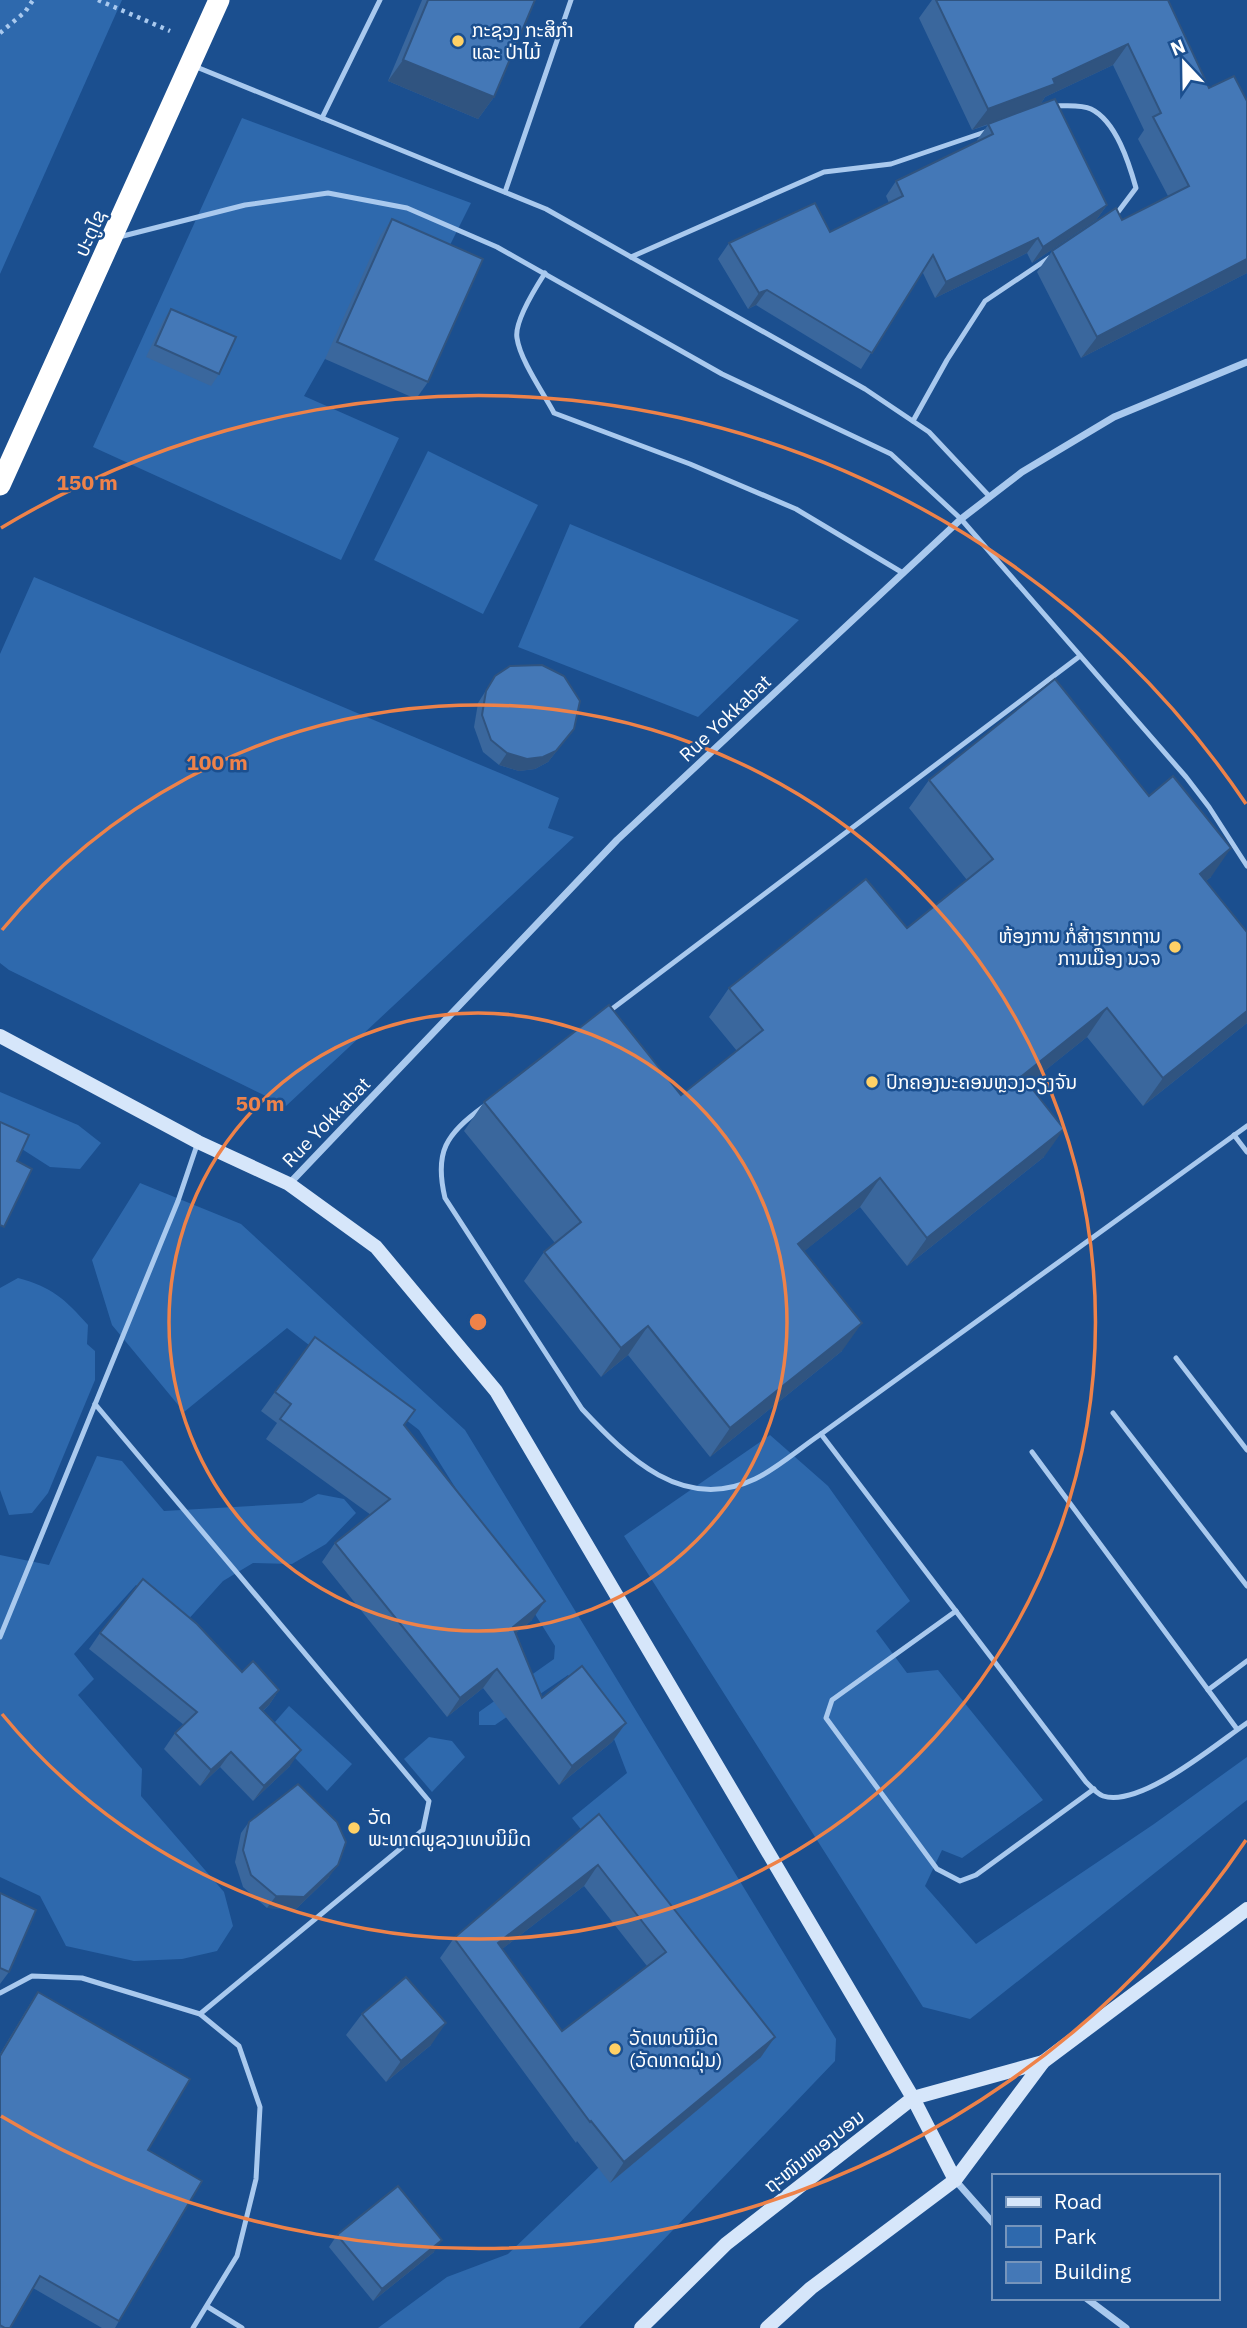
<svg xmlns="http://www.w3.org/2000/svg" width="1247" height="2328" viewBox="0 0 1247 2328" font-family="'IBM Plex Sans','Noto Sans Lao',sans-serif">
	<style>
		.green { fill: #2e69ad }
		.lines { fill: none; stroke-linecap: round; stroke-linejoin: round }
		.path { stroke: #a9c9ee; stroke-width: 4.5; stroke-dasharray: 3.5 5; stroke-linecap: butt }
		.lane { stroke: #a9c9ee; stroke-width: 5 }
		.street { stroke: #a9c9ee; stroke-width: 7 }
		.secondary { stroke: #d6e6fa; stroke-width: 14 }
		.highway { stroke: #fff; stroke-width: 21 }
		.wall { fill: #3a679d; fill-rule: evenodd }
		.shaded-wall { fill: #305480 }
		.building { fill: #4478b7; stroke: #305480; stroke-width: 2; fill-rule: evenodd }
		.ring { fill: none; stroke: #ee8249; stroke-width: 3.5 }
		.poi-dot { fill: #ffd166; stroke: #1b4f8f; stroke-width: 2.5 }
		.labels { text-anchor: middle; stroke-width: 5; stroke-linejoin: round; paint-order: stroke }
		.poi-label { font-size: 19px; fill: #fff; stroke: #1b4f8f; text-anchor: start }
		.street-label { font-size: 19px; fill: #fff; stroke: #1b4f8f }
		.centre { fill: #ee8249; stroke: #1b4f8f; stroke-width: 3.5 }
		.ring-label { font-size: 21px; text-anchor: middle; font-weight: bold; fill: #ee8249; stroke: #1b4f8f; stroke-width: 5; stroke-linejoin: round; paint-order: stroke }
	</style>
	<rect width="100%" height="100%" fill="#1b4f8f"/>
	<g class="green">
		<polygon points="0,0 122,0 0,274"/>
		<polygon points="242,118 471,203 441,263 325,359 304,396 399,438 341,560 93,447"/>
		<polygon points="428,451 538,505 483,614 374,560"/>
		<polygon points="570,524 799,620 698,717 518,647"/>
		<polygon points="34,577 559,798 548,828 574,837 286,1106 9,970 0,963 0,654"/>
		<polygon points="0,1092 78,1125 101,1143 80,1169 50,1167 0,1135"/>
		<polygon points="140,1183 241,1224 465,1430 836,2039 835,2061 579,2328 378,2328 447,2277 508,2254 598,2168 761,2057 572,1818 627,1773 614,1739 568,1675 495,1725 479,1725 479,1712 554,1659 555,1646 419,1430 287,1328 184,1412 112,1325 92,1260"/>
		<path d="M18 1278C52 1287 65 1299 88 1325L87 1344 95 1351V1380L48 1493 32 1513 9 1515 0 1490V1288Z"/>
		<polygon points="770,1435 828,1486 910,1601 876,1631 907,1673 938,1670 1043,1800 962,1858 942,1850 925,1886 976,1944 1154,1824 1247,1757 1247,1800 970,2019 923,2007 624,1536"/>
		<polygon points="97,1456 122,1461 164,1511 302,1503 318,1494 344,1499 356,1513 326,1544 292,1564 253,1563 223,1581 185,1623 136,1585 74,1654 94,1679 78,1695 142,1769 141,1796 224,1892 233,1926 217,1951 182,1959 134,1961 66,1946 40,1896 0,1877 0,1555 49,1565"/>
		<polygon points="289,1706 352,1764 327,1791 268,1730"/>
		<polygon points="429,1737 452,1741 465,1757 432,1792 404,1759"/>
	</g>
	<g class="lines">
		<g class="path">
			<polyline points="98,0 170,31"/>
			<polyline points="0,33 25,12 33,0"/>
		</g>
		<g class="lane">
			<polyline points="194,66 546,209 865,389 929,432 990,497"/>
			<path d="M1053 106C1064 106 1081 104 1091 109 1116 121 1129 163 1136 188L1118 212 1113 216"/>
			<polyline points="322,118 380,0"/>
			<polyline points="505,192 571,0"/>
			<polyline points="119,237 245,205 328,193 407,208 497,247 722,374 891,454 961,519 1186,777 1209,807 1247,866"/>
			<polyline points="631,257 824,172 891,164 988,131"/>
			<path d="M545 273C536 287 514 322 517 338 520 360 544 394 554 413L690 464 796 509 903 573"/>
			<polyline points="913,421 947,360 985,301 1049,258"/>
			<polyline points="608,1012 1080,656"/>
			<path d="M483 1107C446 1134 434 1152 445 1198L582 1409C628 1458 683 1513 755 1479 778 1468 800 1448 821 1434L1247 1126"/>
			<polyline points="1234,1135 1247,1152"/>
			<polyline points="1176,1358 1247,1450"/>
			<polyline points="95,1404 429,1801 423,1830 200,2014"/>
			<polyline points="1113,1413 1247,1586"/>
			<path d="M821 1434 1086 1782C1091 1787 1097 1794 1103 1796 1141 1808 1216 1744 1247 1723"/>
			<polyline points="1032,1452 1237,1729"/>
			<polyline points="956,1611 832,1700 826,1718 937,1869 960,1881 976,1875 1094,1789"/>
			<polyline points="0,1637 178,1201 198,1142"/>
			<polyline points="1208,1690 1247,1661"/>
			<polyline points="0,1993 32,1976 82,1978 200,2014 239,2046 260,2107 256,2179 237,2256 193,2328"/>
			<polyline points="208,2307 242,2328"/>
		</g>
		<g class="street">
			<polyline points="289,1184 617,840 961,519 1022,472 1114,417 1247,362"/>
			<polyline points="955,2180 993,2223"/>
			<polyline points="1086,2298 1126,2328"/>
		</g>
		<g class="secondary">
			<polyline points="0,1036 198,1142 289,1184 376,1247 496,1391 913,2098 955,2180"/>
			<polyline points="641,2328 726,2244 913,2098 1043,2062"/>
			<polyline points="767,2328 811,2288 955,2180 1043,2062 1247,1909"/>
		</g>
		<polyline class="highway" points="0,485 219,0"/>
	</g>
	<g class="wall">
		<polygon points="422,0 535,0 494,97 478,119 388,81"/>
		<polygon points="932,0 1168,0 1209,88 1247,101 1247,273 1081,358 1037,272 1052,251 1122,220 1168,196 1138,139 1144,130 1113,65 1045,97 1040,105 1107,205 1096,220 1032,263 1027,253 935,298 922,271 861,369 756,305 748,309 718,259 729,243 830,232 889,203 886,196 896,181 978,142 977,140 988,125 972,130 919,18"/>
		<polygon points="392,219 428,382 416,399 325,359 380,236"/>
		<polygon points="171,309 219,374 211,386 146,357 163,321"/>
		<polygon points="495,676 574,729 548,762 535,769 519,771 499,765 483,752 474,727 478,703"/>
		<polygon points="929,780 1211,877 1206,881 1247,1023 1143,1106 1087,1037 1028,1084 1044,1157 907,1266 860,1207 804,1251 842,1351 710,1457 628,1355 601,1377 524,1281 544,1252 555,1243 464,1131 484,1102 681,1095 737,1051 709,1017 729,988 907,928 967,880 909,808"/>
		<polygon points="315,1337 405,1426 532,1620 516,1633 542,1698 626,1723 612,1742 559,1785 483,1688 447,1717 322,1562 335,1543 371,1515 266,1439 277,1423 261,1411"/>
		<polygon points="100,1633 242,1672 279,1690 269,1705 263,1711 290,1766 253,1801 220,1767 200,1786 164,1749 175,1733 184,1725 89,1649"/>
		<path d="M599 1814 761 2057 610 2183 577 2141 576 2143 440 1958 454 1938ZM584 1886 647 1966 562 2031 502 1949Z"/>
		<polygon points="249,1822 329,1877 296,1909 267,1908 243,1887 235,1862 241,1833"/>
		<polygon points="0,1893 9,1972 0,1984"/>
		<polygon points="38,1992 148,2150 119,2321 115,2328 102,2328 33,2288 10,2328 0,2328 0,2054 30,2004"/>
		<polygon points="362,2014 431,2045 386,2082 346,2035"/>
		<polygon points="337,2235 434,2252 373,2301 329,2247"/>
	</g>
	<g class="shaded-wall">
		<polygon points="1128,44 1113,65 1045,97 1040,105 972,130 988,109"/>
		<polygon points="403,60 494,97 478,119 388,81"/>
		<polygon points="1107,205 1096,220 1032,263 1043,247"/>
		<polygon points="1038,238 1027,253 935,298 946,282"/>
		<polygon points="1247,259 1247,273 1081,358 1097,337"/>
		<polygon points="767,290 756,305 748,309 759,293"/>
		<polygon points="574,729 548,762 535,769 519,771 499,765 507,753"/>
		<polygon points="1231,848 1211,877 1180,902 1200,874"/>
		<polygon points="1107,1008 1087,1037 1002,1105 1022,1076"/>
		<polygon points="1247,1011 1247,1023 1143,1106 1163,1078"/>
		<polygon points="1064,1129 1044,1157 907,1266 927,1238"/>
		<polygon points="880,1178 860,1207 778,1272 798,1244"/>
		<polygon points="862,1323 842,1351 710,1457 730,1428"/>
		<polygon points="648,1326 628,1355 601,1377 621,1348"/>
		<polygon points="545,1601 532,1620 500,1646 513,1627"/>
		<polygon points="497,1669 483,1688 447,1717 460,1698"/>
		<polygon points="279,1690 269,1705 249,1723 260,1708"/>
		<polygon points="626,1723 612,1742 559,1785 572,1766"/>
		<polygon points="301,1750 290,1766 253,1801 264,1786"/>
		<polygon points="231,1752 220,1767 200,1786 211,1770"/>
		<polygon points="338,1865 329,1877 296,1909 267,1908 276,1896"/>
		<polygon points="598,1865 584,1886 484,1963 498,1943"/>
		<polygon points="446,2023 431,2045 386,2082 401,2061"/>
		<polygon points="775,2037 761,2057 610,2183 624,2162"/>
		<polygon points="442,2240 434,2252 373,2301 382,2289"/>
	</g>
	<g class="building">
		<polygon points="428,0 535,0 494,97 403,60"/>
		<polygon points="936,0 1168,0 1209,88 1234,76 1247,101 1247,259 1097,337 1052,251 1116,208 1122,220 1189,186 1153,117 1161,113 1128,44 1053,79 1055,84 988,109"/>
		<polygon points="1055,99 1107,205 1043,247 1038,238 946,282 933,255 872,353 767,290 759,293 729,243 815,203 830,232 903,196 896,181 993,134 988,124"/>
		<polygon points="392,219 483,259 428,382 337,342"/>
		<polygon points="171,309 236,337 219,374 155,345"/>
		<polygon points="542,665 564,676 580,701 574,729 556,751 543,757 527,759 507,753 491,740 482,715 486,691 495,676 510,666"/>
		<polygon points="1055,679 1149,796 1173,776 1231,848 1200,874 1247,932 1247,1011 1163,1078 1107,1008 1022,1076 1064,1129 927,1238 880,1178 798,1244 862,1323 730,1428 648,1326 621,1348 544,1252 581,1222 484,1102 609,1005 681,1095 763,1030 729,988 866,879 907,928 993,859 929,780"/>
		<polygon points="0,1122 29,1135 17,1161 32,1169 4,1227 0,1225"/>
		<polygon points="315,1337 415,1410 404,1425 545,1601 513,1627 542,1698 582,1666 626,1723 572,1766 497,1669 460,1698 335,1543 390,1499 280,1419 291,1404 275,1392"/>
		<polygon points="143,1579 197,1624 242,1672 253,1661 279,1690 260,1708 301,1750 264,1786 231,1752 211,1770 175,1733 197,1712 100,1633"/>
		<polygon points="298,1784 337,1822 346,1842 338,1865 304,1897 276,1896 251,1875 243,1850 249,1822"/>
		<path d="M599 1814 775 2037 624 2162 591 2121 590 2122 454 1938ZM598 1865 666 1952 562 2031 498 1943Z"/>
		<polygon points="0,1893 36,1910 9,1972 0,1968"/>
		<polygon points="406,1977 446,2023 401,2061 362,2014"/>
		<polygon points="38,1992 190,2079 148,2150 202,2181 119,2321 40,2276 10,2328 5,2328 0,2325 0,2056"/>
		<polygon points="398,2186 442,2240 382,2289 337,2235"/>
	</g>
	<g class="ring">
		<circle cx="478" cy="1322" r="309"/>
		<path d="M2 930A617 617 0 1 1 2 1714"/>
		<path d="M1246 1840A926 926 0 0 1 1 2116M1 528A926 926 0 0 1 1246 804"/>
	</g>
	<g class="poi-dot">
		<circle cx="458" cy="41" r="7"/>
		<circle cx="1175" cy="947" r="7"/>
		<circle cx="872" cy="1082" r="7"/>
		<circle cx="354" cy="1828" r="7"/>
		<circle cx="615" cy="2049" r="7"/>
	</g>
	<g class="labels">
		<g class="poi-label">
			<text x="472" y="37">ກະຊວງ ກະສິກຳ<tspan x="472" dy="22">ແລະ ປ່າໄມ້</tspan></text>
			<text x="1161" y="943" text-anchor="end">ຫ້ອງການ ກໍ່ສ້າງຮາກຖານ<tspan x="1161" dy="22">ການເມືອງ ນວຈ</tspan></text>
			<text x="886" y="1089">ປົກຄອງນະຄອນຫຼວງວຽງຈັນ</text>
			<text x="368" y="1824">ວັດ<tspan x="368" dy="22">ພະທາດພູຊວງເທບນິມິດ</tspan></text>
			<text x="629" y="2045">ວັດເທບນີມິດ<tspan x="629" dy="22">(ວັດທາດຝຸ່ນ)</tspan></text>
		</g>
		<g class="street-label">
			<text transform="translate(90 233) rotate(-66)" y="7">ປະຕູໄຊ</text>
			<text transform="translate(725 718) rotate(-43)" y="7">Rue Yokkabat</text>
			<text transform="translate(326 1122) rotate(-46)" y="7">Rue Yokkabat</text>
			<text transform="translate(814 2151) rotate(-38)" y="7">ຖະໜົນໜອງບອນ</text>
		</g>
	</g>
	<circle cx="478" cy="1322" r="10" class="centre"/>
	<g class="ring-label">
		<text x="87" y="490">150 m</text>
		<text x="217" y="770">100 m</text>
		<text x="260" y="1111">50 m</text>
	</g>
	<rect x="992" y="2174" width="228" height="126" fill="#1b4f8f" stroke="#7695bc" stroke-width="2"/>
	<rect x="1006" y="2197" width="35" height="10" fill="#d6e6fa" stroke="#7695bc" stroke-width="2"/>
	<text x="1054" y="2209" font-size="21" fill="#ffffff">Road</text>
	<rect x="1006" y="2226" width="35" height="21" fill="#2e69ad" stroke="#7695bc" stroke-width="2"/>
	<text x="1054" y="2244" font-size="21" fill="#ffffff">Park</text>
	<rect x="1006" y="2262" width="35" height="21" fill="#4478b7" stroke="#7695bc" stroke-width="2"/>
	<text x="1054" y="2279" font-size="21" fill="#ffffff">Building</text>
	<g transform="translate(1184 63) rotate(338)" stroke="#1b4f8f" stroke-width="5" paint-order="stroke">
	<path d="M0-5L12 26L0 18L-12 26Z" fill="#ffffff"/>
	<text y="-10" font-size="19" font-weight="bold" text-anchor="middle" fill="#ffffff">N</text>
	</g>
</svg>
